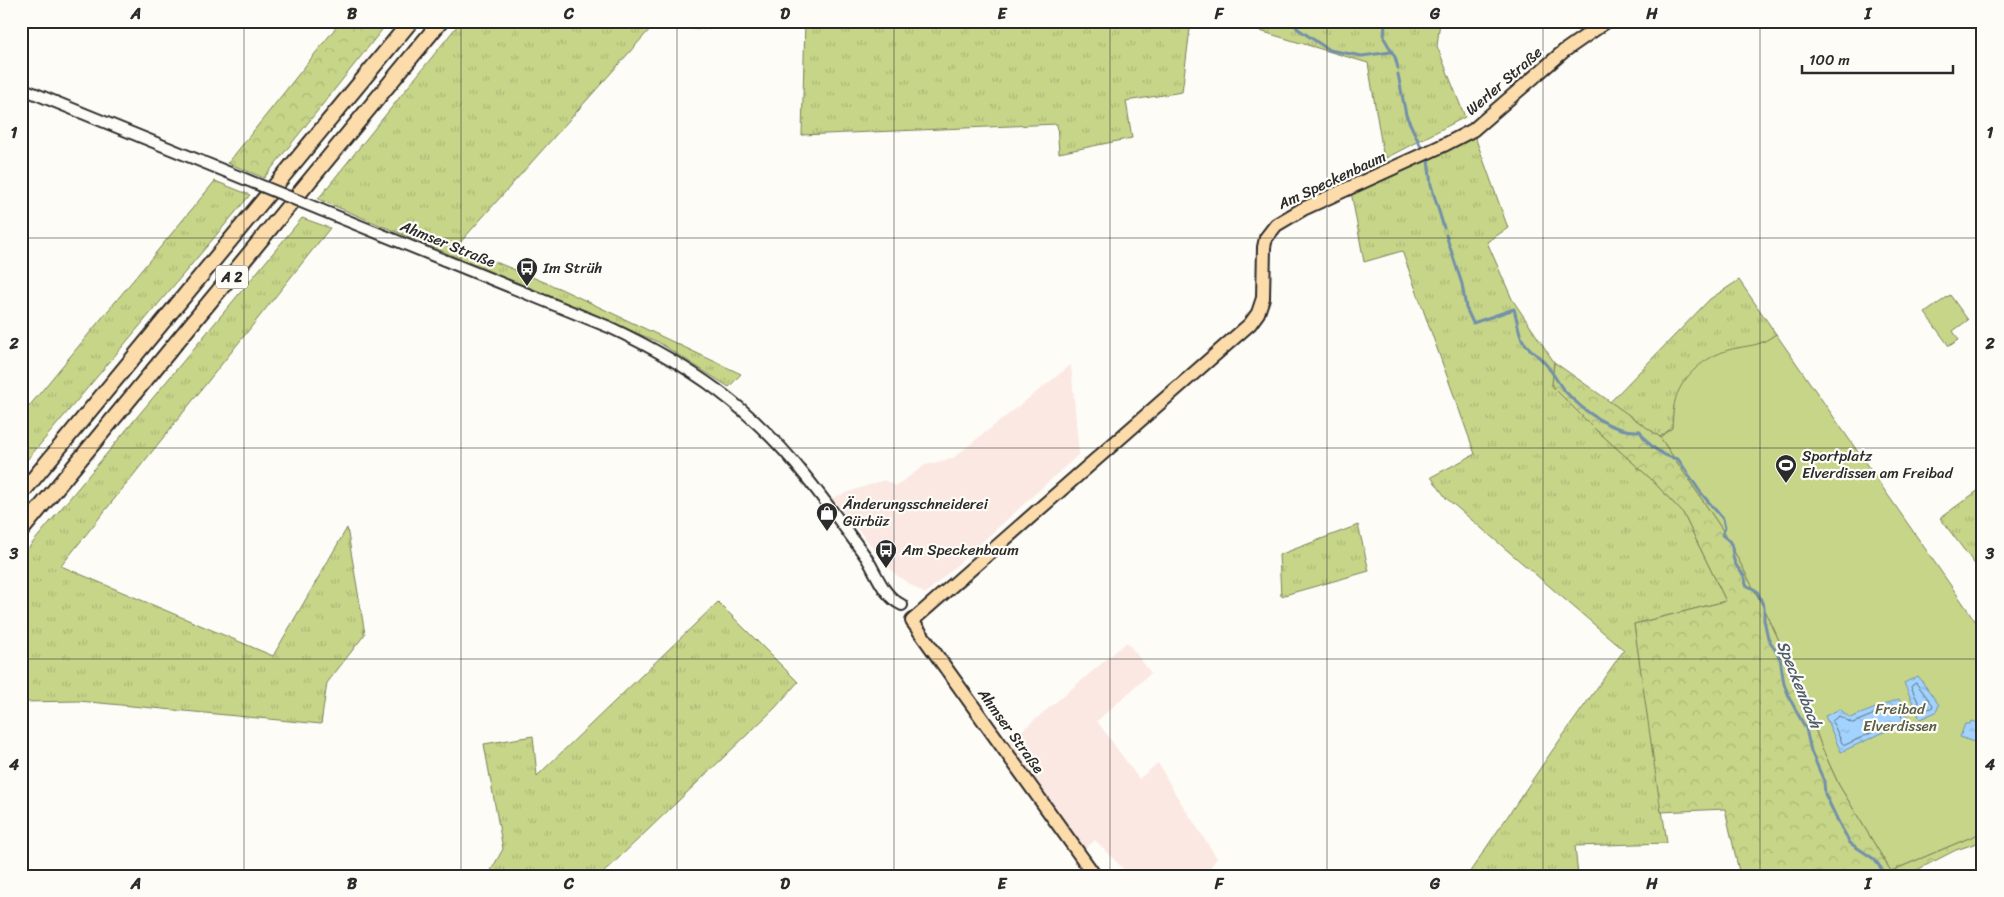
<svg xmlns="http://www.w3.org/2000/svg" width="2004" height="897" viewBox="0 0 2004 897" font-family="Sriracha,sans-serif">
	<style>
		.built { fill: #fbe8e3 }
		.grass { fill: url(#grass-tufts); stroke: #79805a }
		.forest { fill: url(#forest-crowns); stroke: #79805a }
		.green { fill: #c7d588; stroke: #79805a }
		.water { fill: url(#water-ripples); stroke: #7290aa }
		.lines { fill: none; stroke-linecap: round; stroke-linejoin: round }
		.shore { stroke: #5b6e80; stroke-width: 1 }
		.stream { stroke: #7290aa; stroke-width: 3 }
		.minor-casing { stroke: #2b2b2b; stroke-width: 14 }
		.major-casing { stroke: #2b2b2b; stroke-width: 16 }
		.highway-casing { stroke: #2b2b2b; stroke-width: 18 }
		.minor { stroke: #fdfcf7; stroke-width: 10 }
		.major { stroke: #fddcac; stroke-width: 12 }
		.highway { stroke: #fddcac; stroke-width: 14 }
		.minor-bridge-casing { stroke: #2b2b2b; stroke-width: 14; stroke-linecap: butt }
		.minor-bridge { stroke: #fdfcf7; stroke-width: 10 }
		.grid { fill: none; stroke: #2b2b2b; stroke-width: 1; stroke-opacity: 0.55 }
		.labels { text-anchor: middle; stroke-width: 4.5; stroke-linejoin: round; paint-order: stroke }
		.shield { fill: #fdfcf7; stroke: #6a6a68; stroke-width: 1 }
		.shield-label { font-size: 14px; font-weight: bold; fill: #2b2b2b }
		.street-label { font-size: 15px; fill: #2b2b2b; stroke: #fdfcf7 }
		.poi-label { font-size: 15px; fill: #2b2b2b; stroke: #fdfcf7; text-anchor: start }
		.park-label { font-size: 15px; fill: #5a5e47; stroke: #fdfcf7 }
		.water-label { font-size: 16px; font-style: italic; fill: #4f5d6b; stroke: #fdfcf7 }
		.neatline { fill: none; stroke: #2b2b2b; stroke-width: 2 }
		.grid-label { font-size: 16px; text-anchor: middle; font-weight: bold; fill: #2b2b2b }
	</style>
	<defs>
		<pattern id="grass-tufts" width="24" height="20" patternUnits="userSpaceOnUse" patternTransform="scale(1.25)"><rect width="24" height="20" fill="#c7d588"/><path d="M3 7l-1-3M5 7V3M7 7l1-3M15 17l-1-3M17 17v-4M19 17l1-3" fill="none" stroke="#abb776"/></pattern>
		<pattern id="forest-crowns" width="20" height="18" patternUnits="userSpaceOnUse" patternTransform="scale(1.25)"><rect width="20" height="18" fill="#c7d588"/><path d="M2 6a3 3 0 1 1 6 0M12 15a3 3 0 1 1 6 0" fill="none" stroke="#abb776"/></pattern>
		<pattern id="water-ripples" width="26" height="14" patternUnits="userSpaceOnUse" patternTransform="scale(1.25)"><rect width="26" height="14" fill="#a2d3ff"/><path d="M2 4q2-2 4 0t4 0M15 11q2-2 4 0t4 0" fill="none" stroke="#8cb5db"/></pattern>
	</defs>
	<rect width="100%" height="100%" fill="#fdfcf7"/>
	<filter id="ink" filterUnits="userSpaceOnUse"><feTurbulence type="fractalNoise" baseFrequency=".02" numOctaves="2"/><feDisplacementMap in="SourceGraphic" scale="10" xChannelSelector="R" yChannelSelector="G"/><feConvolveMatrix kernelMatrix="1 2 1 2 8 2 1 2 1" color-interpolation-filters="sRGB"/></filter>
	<g filter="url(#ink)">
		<g class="built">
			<polygon points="1071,365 1079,454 925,594 896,575 831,498 884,480 896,486 925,465 953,458"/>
			<polygon points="1127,642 1151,673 1097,721 1139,779 1158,763 1176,795 1217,858 1204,876 1130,876 1095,840 1084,850 1006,744"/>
		</g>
		<g class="grass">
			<polygon points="461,21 793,21 793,28 651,28 457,246 561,289 741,374 729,387 658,342 318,199"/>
			<polygon points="805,21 1191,21 1182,92 1126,101 1132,138 1059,153 1057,124 802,135"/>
			<polygon points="1259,21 1440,21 1437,46 1465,117 1384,159 1368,63 1260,31"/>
			<polygon points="1474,134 1508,228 1487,242 1512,299 1554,362 1552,386 1594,428 1650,478 1683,513 1726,601 1634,624 1667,843 1575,846 1578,876 1467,876 1552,751 1624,650 1446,498 1431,477 1475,454 1402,251 1364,262 1351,192"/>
			<polygon points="215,181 250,195 21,467 21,416"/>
			<polygon points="302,218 330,228 61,566 273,656 347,528 365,634 327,683 321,724 79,701 21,702 21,557"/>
			<polygon points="1739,280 1776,334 1759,346 1737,348 1674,406 1672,428 1660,437 1610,402 1710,299"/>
			<polygon points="1983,487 1983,575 1940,518"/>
			<polygon points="1358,525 1369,571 1281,596 1279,555"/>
			<polygon points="718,602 798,682 775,708 600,876 488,876 503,849 484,744 533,736 537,776"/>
		</g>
		<g class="forest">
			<polygon points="341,21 389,21 264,178 228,163"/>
			<polygon points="1554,362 1660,437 1724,532 1767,614 1794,673 1823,750 1839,785 1891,871 1983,832 1983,841 1956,850 1905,876 1740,876 1725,809 1661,812 1634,624 1726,601 1683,513 1650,478 1594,428 1552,386"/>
		</g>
		<g class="green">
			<polygon points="1950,295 1968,320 1953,331 1959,340 1949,346 1925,313"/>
			<path d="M1776 334 1983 632V832L1891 871 1839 785 1823 750 1794 673 1767 614 1724 532 1660 437 1672 428C1673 415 1673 401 1679 390 1690 368 1714 352 1737 348 1757 344 1759 346 1776 334Z"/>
		</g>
		<g class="water">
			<polygon points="1918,676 1939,705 1936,712 1920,719 1904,683"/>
			<polygon points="1899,699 1910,724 1899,729 1895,727 1841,752 1825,716 1840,709 1850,718"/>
			<polygon points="1971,721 1983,724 1983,733 1979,739 1976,738 1974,742 1960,737 1965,724 1970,724"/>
		</g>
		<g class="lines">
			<g class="shore">
				<polygon points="1916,683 1933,705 1932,708 1922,710 1911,687"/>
				<polygon points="1895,706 1903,719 1902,722 1893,723 1845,745 1842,743 1832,721 1839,716 1852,723"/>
			</g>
			<g class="stream">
				<polyline points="1292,21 1298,29 1329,50 1362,56 1391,52"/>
				<polyline points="1385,21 1384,38 1395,57 1398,68"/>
				<polyline points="1398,74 1406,115 1422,149"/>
				<polyline points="1428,160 1431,185 1444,228"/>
				<path d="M1446 235 1462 284 1466 308 1473 323 1514 309C1517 319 1518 330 1522 339 1527 349 1536 353 1543 361 1551 369 1556 380 1563 389 1582 410 1611 433 1640 431 1647 445 1663 457 1678 459L1701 493 1723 519 1725 528 1722 535C1738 546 1729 550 1735 563 1740 574 1744 570 1746 585L1757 591 1764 607V620L1768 638 1780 658 1784 684 1791 701 1806 729 1811 751 1824 781 1825 794 1838 821 1850 843 1874 859 1887 876"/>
			</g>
			<g class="minor-casing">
				<g id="minor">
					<polyline points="21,88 247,180"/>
					<path d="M321 210 609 327C690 365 751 407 807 478 827 503 847 531 866 557 877 574 883 596 902 605"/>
				</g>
			</g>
			<g class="major-casing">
				<polyline id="major" points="1095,876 912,621 1250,324 1258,313 1263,298 1264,247 1266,238 1276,225 1303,209 1446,144 1473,130 1564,51 1607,21"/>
			</g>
			<g class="highway-casing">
				<g id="highway">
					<polyline points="21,494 411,21"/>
					<polyline points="21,531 441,21"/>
				</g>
			</g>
			<use href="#minor" class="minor"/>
			<use href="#major" class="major"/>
			<use href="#highway" class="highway"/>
			<g class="minor-bridge-casing">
				<polyline id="minor-bridge" points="247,180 321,210"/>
			</g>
			<use href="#minor-bridge" class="minor-bridge"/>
		</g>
	</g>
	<path class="grid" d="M244 21V876M461 21V876M677 21V876M894 21V876M1110 21V876M1327 21V876M1543 21V876M1760 21V876M21 238H1983M21 448H1983M21 659H1983"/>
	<defs>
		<g id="bus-pin" transform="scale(1.125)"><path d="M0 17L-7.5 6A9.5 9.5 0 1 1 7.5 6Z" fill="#2b2b2b" stroke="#fdfcf7"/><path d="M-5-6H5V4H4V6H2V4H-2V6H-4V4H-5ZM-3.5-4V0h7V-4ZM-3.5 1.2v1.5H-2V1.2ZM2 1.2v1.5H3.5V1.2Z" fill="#fff"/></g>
		<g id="stadium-pin" transform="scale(1.125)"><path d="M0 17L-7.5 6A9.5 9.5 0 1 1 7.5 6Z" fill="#2b2b2b" stroke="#fdfcf7"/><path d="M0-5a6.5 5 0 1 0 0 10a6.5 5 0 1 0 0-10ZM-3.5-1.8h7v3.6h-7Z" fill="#fff"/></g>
		<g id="shop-pin" transform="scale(1.125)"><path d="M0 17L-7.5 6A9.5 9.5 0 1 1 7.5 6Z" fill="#2b2b2b" stroke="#fdfcf7"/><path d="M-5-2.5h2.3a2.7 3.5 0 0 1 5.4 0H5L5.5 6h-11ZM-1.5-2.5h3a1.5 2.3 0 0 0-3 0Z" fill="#fff"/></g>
	</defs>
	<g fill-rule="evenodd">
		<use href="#bus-pin" x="527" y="268"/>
		<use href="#stadium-pin" x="1786" y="465"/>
		<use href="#shop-pin" x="827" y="513"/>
		<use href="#bus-pin" x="886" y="550"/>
	</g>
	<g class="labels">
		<rect class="shield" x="216" y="265.5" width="32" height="23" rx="4"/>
		<g class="shield-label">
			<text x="232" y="282">A 2</text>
		</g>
		<g class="street-label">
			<text transform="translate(1504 81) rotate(-41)" y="5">Werler Straße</text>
			<text transform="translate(1332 180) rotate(-25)" y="5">Am Speckenbaum</text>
			<text transform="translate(448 244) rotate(22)" y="5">Ahmser Straße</text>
			<text transform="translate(1011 731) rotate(54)" y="5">Ahmser Straße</text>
		</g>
		<g class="poi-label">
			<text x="543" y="273">Im Strüh</text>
			<text x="1802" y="461">Sportplatz<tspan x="1802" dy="17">Elverdissen am Freibad</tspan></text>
			<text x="843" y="509">Änderungsschneiderei<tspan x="843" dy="17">Gürbüz</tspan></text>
			<text x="902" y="555">Am Speckenbaum</text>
		</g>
		<g class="park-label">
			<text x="1900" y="714">Freibad<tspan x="1900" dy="17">Elverdissen</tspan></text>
		</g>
		<g class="water-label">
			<text transform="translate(1800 684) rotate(68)" y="6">Speckenbach</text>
		</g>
	</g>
	<rect width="2004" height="897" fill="none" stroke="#fdfcf7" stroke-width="55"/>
	<path d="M1802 65v8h151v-8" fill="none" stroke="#2b2b2b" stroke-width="2.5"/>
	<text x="1809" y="65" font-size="15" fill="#2b2b2b" stroke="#fdfcf7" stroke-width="4" paint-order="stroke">100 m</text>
	<rect x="28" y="28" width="1948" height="842" class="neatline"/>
	<g class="grid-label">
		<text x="136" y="19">A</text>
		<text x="352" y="19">B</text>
		<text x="569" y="19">C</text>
		<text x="785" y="19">D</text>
		<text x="1002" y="19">E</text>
		<text x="1219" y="19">F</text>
		<text x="1435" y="19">G</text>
		<text x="1652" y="19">H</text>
		<text x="1868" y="19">I</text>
		<text x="14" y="138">1</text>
		<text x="1990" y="138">1</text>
		<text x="14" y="349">2</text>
		<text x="1990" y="349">2</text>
		<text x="14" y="559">3</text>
		<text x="1990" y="559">3</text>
		<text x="14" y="770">4</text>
		<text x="1990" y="770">4</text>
		<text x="136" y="889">A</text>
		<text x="352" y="889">B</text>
		<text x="569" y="889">C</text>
		<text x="785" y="889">D</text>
		<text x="1002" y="889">E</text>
		<text x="1219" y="889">F</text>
		<text x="1435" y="889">G</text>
		<text x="1652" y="889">H</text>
		<text x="1868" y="889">I</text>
	</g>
</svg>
